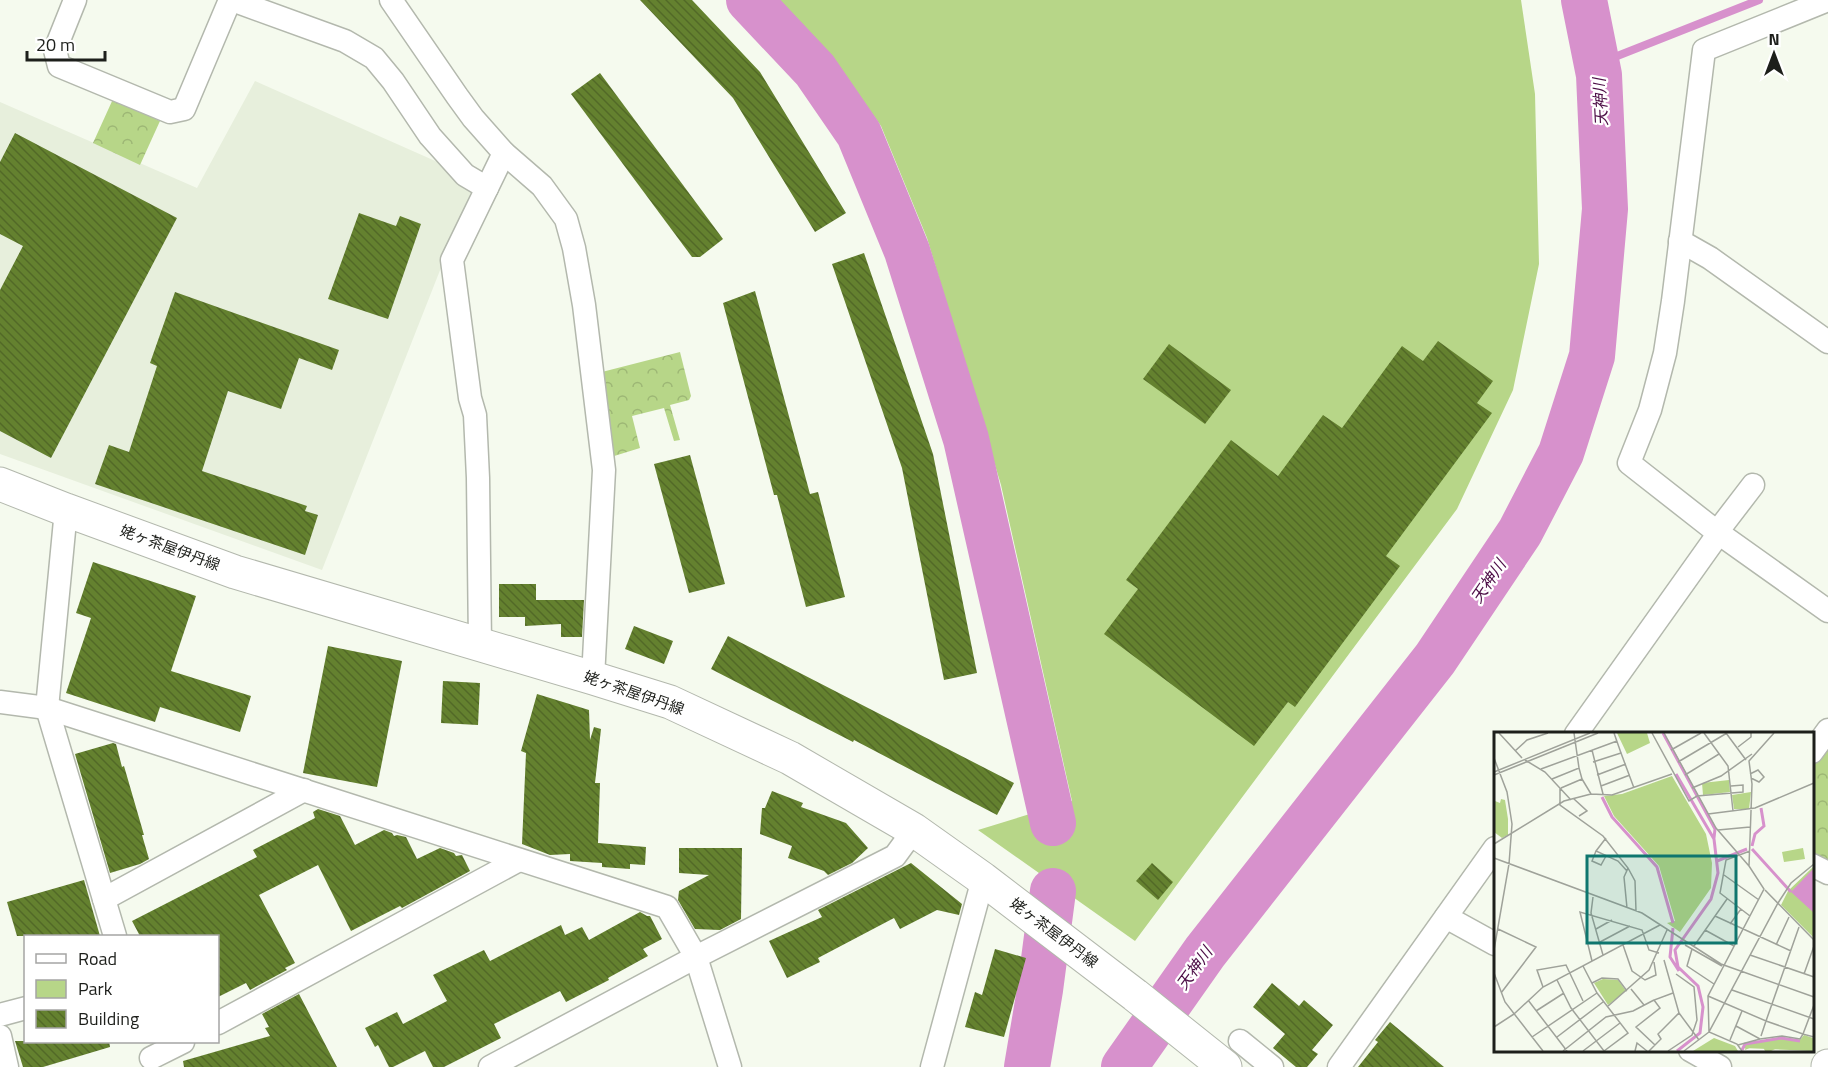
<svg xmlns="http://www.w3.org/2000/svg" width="1828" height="1067" viewBox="0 0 1828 1067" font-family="'Titillium Web','Noto Sans JP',sans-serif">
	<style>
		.built { fill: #e7efdc }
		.green { fill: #b7d688 }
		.forest { fill: url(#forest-crowns) }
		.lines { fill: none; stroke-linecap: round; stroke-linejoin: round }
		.stream { stroke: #d791cc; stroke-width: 8 }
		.river { stroke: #d791cc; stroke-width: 46 }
		.building { fill: url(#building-back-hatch) }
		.minor-casing { stroke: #b3b8ad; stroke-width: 25 }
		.secondary-casing { stroke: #b3b8ad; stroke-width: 35 }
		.minor { stroke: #fff; stroke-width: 22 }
		.secondary { stroke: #fff; stroke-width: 33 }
		.labels { text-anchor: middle; stroke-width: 4.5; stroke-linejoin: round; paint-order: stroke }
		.street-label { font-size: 15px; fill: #1d1f1b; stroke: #fff }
		.water-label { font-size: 16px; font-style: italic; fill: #4c0d46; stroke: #fff }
		.inset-river { fill: none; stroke: #d791cc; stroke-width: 3 }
		.inset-road { fill: none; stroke: #9fa29a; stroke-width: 1.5 }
		.view { fill: #0f766e; fill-opacity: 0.15; stroke: #0f766e; stroke-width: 3 }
		.inset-edge { fill: none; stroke: #1d1f1b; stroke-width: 3 }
	</style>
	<defs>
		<pattern id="forest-crowns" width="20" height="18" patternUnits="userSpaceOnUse" patternTransform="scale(1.5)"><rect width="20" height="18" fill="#b7d688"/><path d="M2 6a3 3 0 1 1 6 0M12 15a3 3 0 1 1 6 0" fill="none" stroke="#9db775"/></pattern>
		<pattern id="building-back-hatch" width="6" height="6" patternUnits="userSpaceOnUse" patternTransform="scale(1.5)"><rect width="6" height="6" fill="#64812f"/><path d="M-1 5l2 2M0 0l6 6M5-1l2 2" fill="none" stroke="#526927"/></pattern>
	</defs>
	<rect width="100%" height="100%" fill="#f5faee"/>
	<polygon class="built" points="255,81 442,164 472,189 322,570 0,454 0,102 197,188"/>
	<polygon class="green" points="778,0 1521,0 1535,94 1539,264 1513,390 1457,509 1135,941 978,830 1072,801 1001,485 927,238 881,126 831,56"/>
	<g class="forest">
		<polygon points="113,99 160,121 140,165 93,143"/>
		<polygon points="680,352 691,396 689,400 670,405 680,440 674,441 664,408 632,416 640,448 611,457 598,373"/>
		<polygon points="1828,741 1828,864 1812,855 1812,762"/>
	</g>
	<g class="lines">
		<polyline class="stream" points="1597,64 1759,0"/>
		<g class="river">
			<polyline points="749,0 815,70 859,134 907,251 966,439 1053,823"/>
			<polyline points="1027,1067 1040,990 1053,891"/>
			<polyline points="1124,1067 1205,952 1435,659 1520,532 1561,453 1592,356 1605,209 1599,75 1584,0"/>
		</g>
	</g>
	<g class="building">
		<polygon points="640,0 692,0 760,72 846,213 815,232 733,98"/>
		<polygon points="600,73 723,239 700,257 692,257 571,94"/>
		<polygon points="15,133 177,218 51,458 0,431 0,290 23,246 0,234 0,162"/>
		<polygon points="359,213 396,226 400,216 421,224 388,319 328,299"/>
		<polygon points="864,253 933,454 977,673 944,680 902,468 832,264"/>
		<polygon points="755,291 810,494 818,492 845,597 806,607 777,495 774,495 723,303"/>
		<polygon points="175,292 339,350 332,370 299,358 281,409 228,391 202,471 307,506 305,511 318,515 305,555 95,484 109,445 129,452 157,366 150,363"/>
		<polygon points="1438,341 1493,381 1477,403 1492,413 1386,556 1400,566 1295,707 1288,702 1254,746 1104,634 1138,589 1126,580 1231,440 1278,476 1323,415 1342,428 1402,346 1423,361"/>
		<polygon points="1169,344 1231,390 1205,424 1143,379"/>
		<polygon points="690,455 725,584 689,593 654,464"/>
		<polygon points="93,562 196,596 171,671 251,696 240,732 160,707 155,722 66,693 91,618 76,613"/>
		<polygon points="499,584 536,584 536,600 584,600 582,637 561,637 561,624 525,626 525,617 499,617"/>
		<polygon points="634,626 673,641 664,664 625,649"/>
		<polygon points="728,636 1014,783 997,815 854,740 853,742 711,669"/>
		<polygon points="328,646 402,661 377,787 303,773"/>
		<polygon points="443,681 480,683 478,725 441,723"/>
		<polygon points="537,694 589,710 590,740 594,727 601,729 595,783 600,783 598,843 646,847 645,865 630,864 630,869 602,867 602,863 570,861 570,854 550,855 522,844 526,753 521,751"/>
		<polygon points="113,743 116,744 122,767 124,766 144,835 142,835 149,859 140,864 110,873 75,754"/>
		<polygon points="772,791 803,803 801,807 846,823 868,848 852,863 828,875 824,871 788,858 792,846 760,834 762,808 765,808"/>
		<polygon points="318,809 340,816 355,845 384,830 392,833 394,836 397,835 406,837 417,859 440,848 454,853 456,856 462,855 470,871 402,908 400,906 351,931 318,865 259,895 295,963 285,968 287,970 250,990 246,983 218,997 218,936 140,936 132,921 257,857 253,850 315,818 313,812"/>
		<polygon points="679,848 742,848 741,919 720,930 695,929 678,900 679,891 709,875 679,873"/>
		<polygon points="911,863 962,904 959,915 937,910 900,929 894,918 818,958 820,962 787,978 769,941 822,917 818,910"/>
		<polygon points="1152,863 1173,882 1158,900 1136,881"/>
		<polygon points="84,880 100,936 17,936 7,902"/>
		<polygon points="640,912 647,916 650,916 662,939 643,949 648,956 608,978 609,980 566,1002 560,991 494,1024 501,1038 444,1067 433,1067 425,1051 393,1067 389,1067 378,1045 375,1047 365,1028 397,1012 403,1024 447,1001 433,975 484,950 490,961 561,925 565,935 582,927 589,940"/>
		<polygon points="995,949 1026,958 1004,1037 965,1027 975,992 982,995"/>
		<polygon points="1272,983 1299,1006 1304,1000 1333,1025 1312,1050 1318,1054 1307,1067 1296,1067 1273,1048 1285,1034 1253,1007"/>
		<polygon points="299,994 337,1067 184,1067 183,1061 270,1036 265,1028 269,1027 262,1014"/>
		<polygon points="1390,1022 1444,1067 1358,1067 1378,1042 1375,1040"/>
		<polygon points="15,1041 109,1041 110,1047 43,1067 23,1067"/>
	</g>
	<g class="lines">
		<g class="minor-casing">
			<g id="minor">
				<polyline points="75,0 55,50 59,66 170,112 184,109 230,0"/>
				<polyline points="232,0 345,41 374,58 393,81 430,136 465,175 487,188"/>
				<polyline points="391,0 457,96 473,118 504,153 452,260 470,398 475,415 478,478 480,644"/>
				<polyline points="1828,0 1704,50 1673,301 1665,353 1650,410 1629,463 1717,532 1828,611"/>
				<polyline points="504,153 542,186 566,219 574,248 584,305 604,470 593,678"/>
				<polyline points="1680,241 1710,258 1828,342"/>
				<polyline points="66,510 47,708 115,936"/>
				<polyline points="1717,532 1753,485"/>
				<polyline points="0,702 47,708 667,907 696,957 730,1067"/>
				<polyline points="1576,734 1719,533"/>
				<polyline points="1812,752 1828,730"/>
				<polyline points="1812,865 1828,873"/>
				<polyline points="104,899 304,790"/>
				<polyline points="1446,917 1495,944"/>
				<polyline points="0,1015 26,1008"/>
				<polyline points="218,1023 519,860"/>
				<polyline points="0,1036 7,1067"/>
				<polyline points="1240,1041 1272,1067"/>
				<polyline points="1690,1050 1720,1067"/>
				<polyline points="151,1058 183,1042"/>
				<polyline points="490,1067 696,957 895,856 914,830"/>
				<polyline points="932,1067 983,879"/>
				<polyline points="1339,1067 1495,848"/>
			</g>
		</g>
		<g class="secondary-casing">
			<g id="secondary">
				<polyline points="0,484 66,510 235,572 593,678 670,702 790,758 914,830 983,879 1135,995 1225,1067"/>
				<polyline points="1828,1067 1828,1066"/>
			</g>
		</g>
		<use href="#minor" class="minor"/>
		<use href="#secondary" class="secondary"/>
	</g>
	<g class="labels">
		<g class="street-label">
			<text transform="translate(170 548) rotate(20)" y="5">姥ヶ茶屋伊丹線</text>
			<text transform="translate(634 693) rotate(19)" y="5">姥ヶ茶屋伊丹線</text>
			<text transform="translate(1054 933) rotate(37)" y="5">姥ヶ茶屋伊丹線</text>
		</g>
		<g class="water-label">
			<text transform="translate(1600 102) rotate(-93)" y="6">天神川</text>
			<text transform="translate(1488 581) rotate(-56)" y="6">天神川</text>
			<text transform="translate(1194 968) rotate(-54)" y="6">天神川</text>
		</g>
	</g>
	<g transform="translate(1494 732)">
		<rect width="320" height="320" fill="#f5faee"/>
		<path d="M123 1H153L156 11 133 22ZM178 44 212 102 218 131 217 156 186 200 173 191 181 189 165 134 120 84 110 64 128 62ZM235 48 236 60 209 63 208 51ZM309 116 311 127 290 130 288 120ZM310 303 319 306V319L249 316 251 312 287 306 305 309Z" fill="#b7d688"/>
		<path d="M257 60 255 77H240L238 63ZM7 67 11 68 14 87V103L8 106 0 100 1 69 6 71ZM319 135V205L287 173 294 159ZM109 247 124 248 132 259 114 273 100 251ZM220 306 241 314 244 319H199ZM288 306 298 309 277 319H271L267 311 251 318 252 313Z" fill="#b7d688"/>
		<path d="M319 137V180L297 160Z" fill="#d791cc"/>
		<path class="inset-river" d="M169 1 221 97 220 106M182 42 220 107 224 141 217 167 181 218 184 235 204 254 209 275 206 301 183 319M108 65 118 85 163 135 179 191M258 114 261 102 270 94 267 76M258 117 297 160M223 129 253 117M179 196 176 225 185 239M248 318 251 312 287 306 306 309"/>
		<path class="inset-road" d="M5 1 28 26M80 1 85 36M158 1 195 69 203 64 249 60V53L237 54M170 1 222 96 255 134M210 1 234 34 239 79M232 1 252 28M244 15 257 5V1M98 18 109 62M177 18 207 1M21 19 33 8 54 1M127 21 140 56M0 26 13 60 18 92 15 132 0 218M31 28 51 40 77 68M99 30 127 21 120 1M184 30 233 1M47 37 123 9M0 40 96 1M256 42 264 38 270 45 265 50 257 46M0 43 104 1M103 43 132 32M191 43 225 22M58 47 85 36 88 47 67 56M88 47 97 62 118 63 178 42M107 54 136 43M66 56V73L109 104 134 136 130 145 133 176M198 56 227 44 258 22M80 67 93 79 85 84M214 82 261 76 320 51M224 98 256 95M112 106 102 119 124 129 133 139M0 112 70 69 97 62M102 119 98 129 107 133 112 124M256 119 232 128 226 161 256 184M0 126 148 181 227 232 320 265M134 136 141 149 142 179M230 143 265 168M271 158 320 208M99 165 97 181 109 223M221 184 297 219M236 192 247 177M4 197 42 215 7 261M102 197 118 188M211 198 240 214M106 210 136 194M129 213 138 239 151 248 162 243 160 230M191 213 228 234M282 213 295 185M200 214 233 167M198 217 193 234 220 252M256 223 320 245M170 228 185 281M98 229 86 180 148 198 155 218 165 221M0 241 11 270 49 319M310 242 320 214M63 248 77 276 110 319 134 301 103 261 89 234M98 251 108 246 124 247 133 259M49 255 43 238 72 233 89 269M137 257 150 273M238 258 320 287M214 264 272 289 305 195M34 268 73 319M113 275 155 238 173 198M42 279 70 261M20 282 49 255 166 193M242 294 266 307 288 304 306 307 309 302 320 305M0 295 20 282M267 304 272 289 309 302 320 273M38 305 103 261M63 305 109 270M236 308 248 279M161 313 142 295 166 276 160 268 179 261M244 313 266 307M69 319 112 285 139 279 160 268M89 319 126 291M141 319 143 311 153 319M155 319 167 307 164 302 185 281 205 308M174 319 198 303 203 288 200 255 182 242M190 319 215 300 214 264 270 157 255 134 258 52 255 29 280 1M248 319 243 312 215 300 284 171 297 151 320 132"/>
		<path class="view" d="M93 124H242V211H93Z"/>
		<rect width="320" height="320" class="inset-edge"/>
	</g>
	<rect x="24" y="935" width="195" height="108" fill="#ffffff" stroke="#a5a5a4" stroke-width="1.5"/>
	<rect x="36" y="954" width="30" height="9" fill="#ffffff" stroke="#a5a5a4" stroke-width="1.5"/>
	<text x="78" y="965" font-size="18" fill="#1d1f1b">Road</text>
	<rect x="36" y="980" width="30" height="18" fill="#b7d688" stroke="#a5a5a4" stroke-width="1.5"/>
	<text x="78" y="995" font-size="18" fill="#1d1f1b">Park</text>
	<rect x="36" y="1010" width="30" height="18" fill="url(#building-back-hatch)" stroke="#a5a5a4" stroke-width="1.5"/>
	<text x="78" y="1025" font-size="18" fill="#1d1f1b">Building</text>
	<g transform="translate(1774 54)" stroke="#ffffff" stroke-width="4.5" paint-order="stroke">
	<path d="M0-4.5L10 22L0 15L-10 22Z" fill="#1d1f1b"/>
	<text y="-9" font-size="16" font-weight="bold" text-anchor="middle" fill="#1d1f1b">N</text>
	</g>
	<path d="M27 51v9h78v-9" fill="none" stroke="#1d1f1b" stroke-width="3"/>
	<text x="36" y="51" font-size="18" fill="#1d1f1b" stroke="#ffffff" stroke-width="4.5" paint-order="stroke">20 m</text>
</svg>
